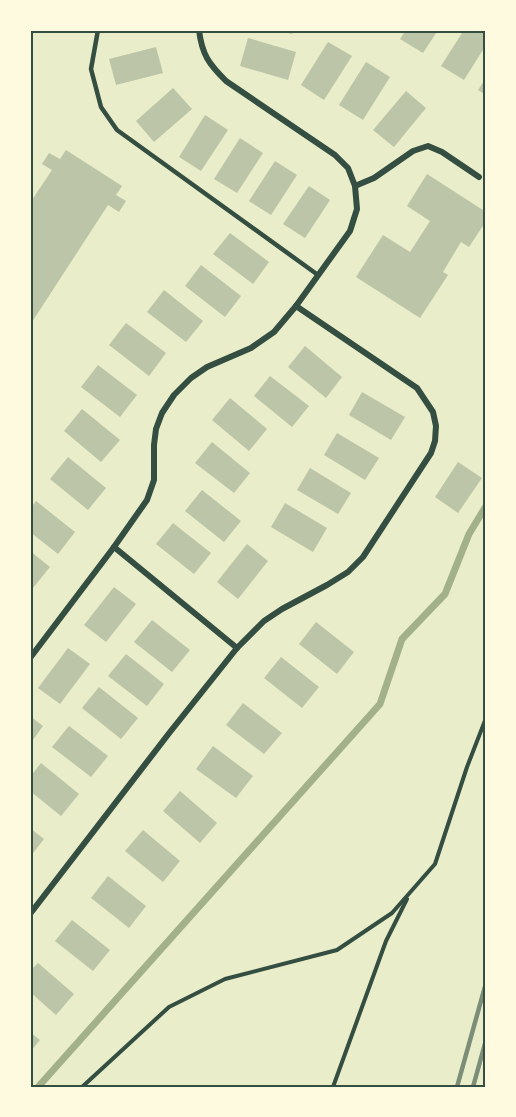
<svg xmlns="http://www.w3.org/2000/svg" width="516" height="1117" viewBox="0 0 516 1117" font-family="'DM Sans',sans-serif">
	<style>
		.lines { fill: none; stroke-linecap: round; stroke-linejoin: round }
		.stream { stroke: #a3b18a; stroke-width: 7 }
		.building { fill: #bcc5a7 }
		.path { stroke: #344e41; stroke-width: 4 }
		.service { stroke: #344e41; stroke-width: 4.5 }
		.minor { stroke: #344e41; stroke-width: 6 }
		.rail { stroke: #7c8e77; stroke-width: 4.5 }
		.neatline { fill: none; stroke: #344e41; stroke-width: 2 }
	</style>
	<rect width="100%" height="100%" fill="#e9edc9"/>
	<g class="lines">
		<polyline class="stream" points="38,1087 380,704 402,639 445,594 469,534 486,506"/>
	</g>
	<g class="building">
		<polygon points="279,30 293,30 292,34"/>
		<polygon points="406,30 438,30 423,53 400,39"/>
		<polygon points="464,30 480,30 486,34 486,45 464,80 441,66"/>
		<polygon points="248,38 296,52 288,80 240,66"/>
		<polygon points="328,42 352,56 324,100 301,85"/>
		<polygon points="156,47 163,73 116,85 109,59"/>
		<polygon points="366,62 390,77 363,120 339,105"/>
		<polygon points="486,78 486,95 478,90"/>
		<polygon points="173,88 192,109 154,142 136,121"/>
		<polygon points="406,91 426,108 394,147 373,130"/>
		<polygon points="205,115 228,130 201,171 179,157"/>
		<polygon points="240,138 263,153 237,193 214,179"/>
		<polygon points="66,150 122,186 116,195 126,201 119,212 108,205 30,325 30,203 52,170 42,164 49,153 60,159"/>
		<polygon points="275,161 297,175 271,215 249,201"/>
		<polygon points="427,174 486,212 486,221 469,247 461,242 443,272 448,275 420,318 356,277 383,235 410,252 430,221 407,206"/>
		<polygon points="309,186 330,200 305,238 283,224"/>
		<polygon points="230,233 269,262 253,284 213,254"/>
		<polygon points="201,265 241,296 225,317 185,286"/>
		<polygon points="164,290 203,321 186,342 147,312"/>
		<polygon points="126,323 166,353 149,376 109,345"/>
		<polygon points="305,346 342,377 326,398 288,367"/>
		<polygon points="98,365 137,395 120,417 81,387"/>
		<polygon points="270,376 309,406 292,427 254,396"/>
		<polygon points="362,392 405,417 391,440 349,415"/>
		<polygon points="230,398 267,429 249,451 212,420"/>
		<polygon points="82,409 120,440 101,462 64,431"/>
		<polygon points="337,433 379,458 365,480 324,455"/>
		<polygon points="212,442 250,473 234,493 195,463"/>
		<polygon points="68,457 106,488 88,510 50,479"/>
		<polygon points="458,462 482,478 458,513 435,497"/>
		<polygon points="310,468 351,493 338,514 297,490"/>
		<polygon points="202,490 241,521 224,542 185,511"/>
		<polygon points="36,501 75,532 58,554 30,532 30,509"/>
		<polygon points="285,503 327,528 313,552 271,527"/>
		<polygon points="173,523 211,553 194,574 156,544"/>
		<polygon points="247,544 268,561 238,599 217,582"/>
		<polygon points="30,551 50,567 33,588 30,586"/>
		<polygon points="114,587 136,604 106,642 84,625"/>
		<polygon points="152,620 190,650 172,672 134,642"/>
		<polygon points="316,622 354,652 337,674 299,644"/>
		<polygon points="68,648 90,664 60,704 38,688"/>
		<polygon points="126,654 164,684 147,706 108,676"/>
		<polygon points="281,657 319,687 302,708 264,678"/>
		<polygon points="99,687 138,718 121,739 82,708"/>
		<polygon points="243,703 282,733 264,754 226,725"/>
		<polygon points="30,716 43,726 30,744"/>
		<polygon points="69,726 108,756 91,777 52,747"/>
		<polygon points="213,746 253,776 236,798 196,769"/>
		<polygon points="41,763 79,794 61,816 30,791 30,777"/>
		<polygon points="180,791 217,823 200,843 163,811"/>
		<polygon points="30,828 44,839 30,857"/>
		<polygon points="143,830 180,861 163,882 125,851"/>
		<polygon points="108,876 146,906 129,928 91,898"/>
		<polygon points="72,920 110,950 93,971 55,941"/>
		<polygon points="38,963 74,994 56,1015 30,992 30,971"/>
		<polygon points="30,1032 40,1040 30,1052"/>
	</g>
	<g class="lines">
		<g class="path">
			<polyline points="82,1087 169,1007 225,979 337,950 392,913 435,864 467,767 486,718"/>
			<polyline points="333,1087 386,941 407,899"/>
		</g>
		<polyline class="service" points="98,30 91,69 101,107 117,130 318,275"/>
		<g class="minor">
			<polyline points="355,186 374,178 413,151 428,146 442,152 479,177"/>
			<polyline points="114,547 237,648"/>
			<path d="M30 658 114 547 147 500 154 480V445L156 429 162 413 174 395 191 378 207 367 251 348 274 332 296 306 350 231 357 209 355 186 348 168 335 155 226 81C209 64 202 55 199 30"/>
			<polyline points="30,914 170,732 237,648 264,621 282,609 327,585 348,572 363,557 431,453 435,441 436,426 433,412 417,388 296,306"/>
		</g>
		<g class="rail">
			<polyline points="457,1087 486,983"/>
			<polyline points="473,1087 486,1040"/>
		</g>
	</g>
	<rect width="516" height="1117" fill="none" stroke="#fefae0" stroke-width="63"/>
	<rect x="32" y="32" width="452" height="1054" class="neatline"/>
</svg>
